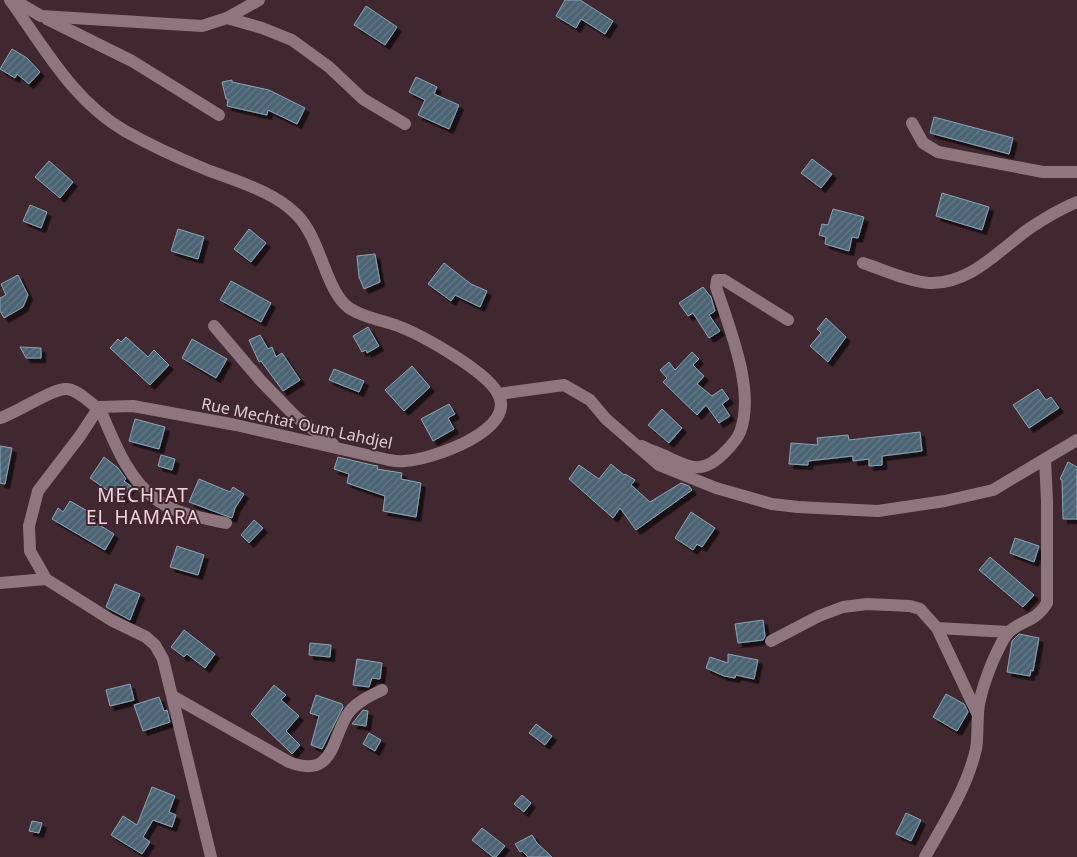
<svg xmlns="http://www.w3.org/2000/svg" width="1077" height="857" viewBox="0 0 1077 857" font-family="'Noto Sans',sans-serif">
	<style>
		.building { fill: url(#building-hatch); stroke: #8aa5b6; filter: url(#shadow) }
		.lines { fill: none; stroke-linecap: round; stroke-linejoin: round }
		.minor { stroke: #8f767e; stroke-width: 12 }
		.labels { text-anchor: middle; stroke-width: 4; stroke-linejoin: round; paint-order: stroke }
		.street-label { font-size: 16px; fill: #dfcfd4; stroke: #402730 }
		.quarter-label { font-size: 19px; letter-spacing: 1px; fill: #f5d3dd; stroke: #402730 }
	</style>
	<defs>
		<pattern id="building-hatch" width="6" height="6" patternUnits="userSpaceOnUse" patternTransform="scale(1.25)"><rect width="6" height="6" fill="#4b6474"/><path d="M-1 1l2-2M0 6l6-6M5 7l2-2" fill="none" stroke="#647987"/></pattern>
		<filter id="shadow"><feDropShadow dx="4.5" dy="4.5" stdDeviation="0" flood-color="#0009"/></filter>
	</defs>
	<rect width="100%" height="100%" fill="#402730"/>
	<g class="building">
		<polygon points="565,0 580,0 613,21 605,34 581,19 576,28 556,16"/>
		<polygon points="366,6 397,27 385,45 354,25"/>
		<polygon points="12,49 27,58 40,72 29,84 17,74 15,78 0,69"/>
		<polygon points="416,77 437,87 434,94 459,105 449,129 418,115 425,100 409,92"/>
		<polygon points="232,80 232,82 269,90 305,108 297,124 268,110 267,115 227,106 228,99 226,99 222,82"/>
		<polygon points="934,117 1013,138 1009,154 930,133"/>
		<polygon points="812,159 832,174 821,188 801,173"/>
		<polygon points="49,161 73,182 60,198 35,177"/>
		<polygon points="942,193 989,207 982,230 936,216"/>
		<polygon points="30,205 47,212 41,228 23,221"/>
		<polygon points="833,209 864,217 858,238 852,237 849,251 825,244 826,237 819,235 822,224 828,225"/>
		<polygon points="178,229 204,237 198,259 171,251"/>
		<polygon points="249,229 266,243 251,262 234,249"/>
		<polygon points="375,254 380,282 364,289 359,277 357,256"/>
		<polygon points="444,263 471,284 487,291 480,307 455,295 451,301 428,284"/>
		<polygon points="18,275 28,295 23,307 4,318 0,311 0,298 6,295 1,284"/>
		<polygon points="231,281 271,303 261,322 220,300"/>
		<polygon points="703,287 711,297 715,311 709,315 720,331 709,338 693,313 688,316 679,303"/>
		<polygon points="826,318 846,337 828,362 810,346 821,333 817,329"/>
		<polygon points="368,327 379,346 367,353 366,350 362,352 353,336"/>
		<polygon points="260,335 268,349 272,347 276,357 282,353 300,380 283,391 261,361 259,362 249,340"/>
		<polygon points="126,337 148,357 154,350 169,365 150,385 110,348 118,339 121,342"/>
		<polygon points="192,339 227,359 216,378 182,358"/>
		<polygon points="20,347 41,348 41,358 26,358"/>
		<polygon points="692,352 699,359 693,365 704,376 697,384 712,396 722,389 729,399 722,404 730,416 719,423 706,405 697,415 663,382 667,378 660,370 669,362 675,370"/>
		<polygon points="412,366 430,387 404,411 385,390"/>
		<polygon points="334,369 364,381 359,392 329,380"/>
		<polygon points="1038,389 1046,400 1051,397 1059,408 1029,428 1013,405"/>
		<polygon points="449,404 455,414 448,418 454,429 433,441 421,419"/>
		<polygon points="662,409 682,428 669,443 648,425"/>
		<polygon points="135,419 165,427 159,449 129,441"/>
		<polygon points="920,432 922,451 882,456 882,465 869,466 869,459 853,461 853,456 808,461 808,465 789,464 791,443 818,445 817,438 848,435 849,440"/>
		<polygon points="0,446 12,448 5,484 0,483"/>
		<polygon points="161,455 175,459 172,470 158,466"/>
		<polygon points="104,457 118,468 126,479 124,481 131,486 121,500 90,478"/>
		<polygon points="338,457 372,465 378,466 377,469 402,473 401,479 421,483 416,517 383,511 385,496 347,483 349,474 334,469"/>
		<polygon points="1068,462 1077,467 1077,519 1063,519 1062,480 1060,479"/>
		<polygon points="611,464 624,475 625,474 635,480 631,485 650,502 681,483 689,486 692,490 636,530 620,508 613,518 569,479 579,465 599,479"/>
		<polygon points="199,479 230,492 233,487 244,494 235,508 232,518 189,502"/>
		<polygon points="70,501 96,516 93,521 114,534 105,550 52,519 58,508 63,512"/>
		<polygon points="691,512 715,528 702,547 697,544 693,550 675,538"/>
		<polygon points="254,520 263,528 249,543 241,535"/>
		<polygon points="1015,538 1039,546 1034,562 1010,553"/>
		<polygon points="177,546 204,555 198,575 170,567"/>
		<polygon points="990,557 1034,595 1023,607 979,570"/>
		<polygon points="115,584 140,594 130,620 106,607"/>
		<polygon points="763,620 765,636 763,640 738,643 735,624"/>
		<polygon points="184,630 215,654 205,668 187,654 184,657 171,647"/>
		<polygon points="1019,634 1039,638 1033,671 1031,670 1030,676 1007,672 1012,641"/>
		<polygon points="310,643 331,645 330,657 309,655"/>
		<polygon points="728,654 758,660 754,679 736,675 735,678 724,676 706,668 710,657 728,663"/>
		<polygon points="357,659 382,663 380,679 372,678 369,687 353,685"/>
		<polygon points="130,684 134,700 110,706 106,690"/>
		<polygon points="274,685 286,695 281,700 299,716 286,731 300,745 292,754 251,714"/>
		<polygon points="946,694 964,704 968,712 957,731 933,717"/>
		<polygon points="316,695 342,704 343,707 322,749 311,745 319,716 310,713"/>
		<polygon points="159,697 164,711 167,710 170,722 143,731 134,705"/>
		<polygon points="363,710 368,711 366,726 352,724"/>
		<polygon points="536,724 552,736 545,745 529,733"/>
		<polygon points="369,733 381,740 375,751 363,744"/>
		<polygon points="152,787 175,796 169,812 176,815 172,827 153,820 143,837 150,842 142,854 111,835 123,816 137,825"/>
		<polygon points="522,795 531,803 524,812 514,804"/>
		<polygon points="906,813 921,820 911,841 896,834"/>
		<polygon points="32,821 42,823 39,833 29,831"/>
		<polygon points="482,828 505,846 496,857 493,857 472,840"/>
		<polygon points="532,835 537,843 552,857 528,857 522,851 520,852 515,844"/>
	</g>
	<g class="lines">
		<g class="minor">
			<path d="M10 0C44 47 73 101 125 131 150 145 178 158 205 169 235 181 274 191 297 215 321 239 326 292 349 308 364 318 382 320 398 326 422 335 484 370 497 392 521 430 430 460 404 461 399 462 394 461 389 460L236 425 133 406 99 407 80 436 38 491 29 526 30 551 46 579 111 620 146 637 155 645 163 659 211 857"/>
			<polyline points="14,0 41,16 202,26 227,18 259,0"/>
			<polyline points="227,18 262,28 292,40 329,67 363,99 405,124"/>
			<polyline points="47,19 132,61 219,115"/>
			<polyline points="912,123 923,143 938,152 1043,172 1077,172"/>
			<path d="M863 263C884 270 907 281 929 283 970 285 1000 249 1030 228 1045 218 1060 209 1077 202"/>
			<polyline points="214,326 261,381 296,417 333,444"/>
			<polyline points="498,394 564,385 590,400 606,419 659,465 716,488 772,504 798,507 878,511 945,501 993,490 1077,440"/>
			<path d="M99 407C113 439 127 479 157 500 175 514 203 518 226 523"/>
			<path d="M0 418C17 413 54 387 67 389 78 390 88 401 96 407"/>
			<path d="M642 446C649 450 656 452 663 455 689 467 701 476 724 453 730 447 737 440 740 432 756 391 729 327 716 287L717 280H724L788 320"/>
			<polyline points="0,583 46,579"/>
			<polyline points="937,628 1009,632"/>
			<polyline points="771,641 819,616 843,607 867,604 910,606 920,609 937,628 977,713"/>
			<path d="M174 697 289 762C333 779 331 742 347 715 354 703 370 696 382 690"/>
			<path d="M925 857C944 823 967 788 976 749 978 738 977 727 978 715 978 699 986 678 992 663 996 654 1002 640 1008 633 1020 620 1035 623 1047 603V501L1045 460"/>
		</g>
	</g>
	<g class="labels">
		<g class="street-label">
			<text transform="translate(297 423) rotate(12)" y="6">Rue Mechtat Oum Lahdjel</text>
		</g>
		<g class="quarter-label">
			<text x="143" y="502">MECHTAT<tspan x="143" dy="22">EL HAMARA</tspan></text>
		</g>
	</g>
</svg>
